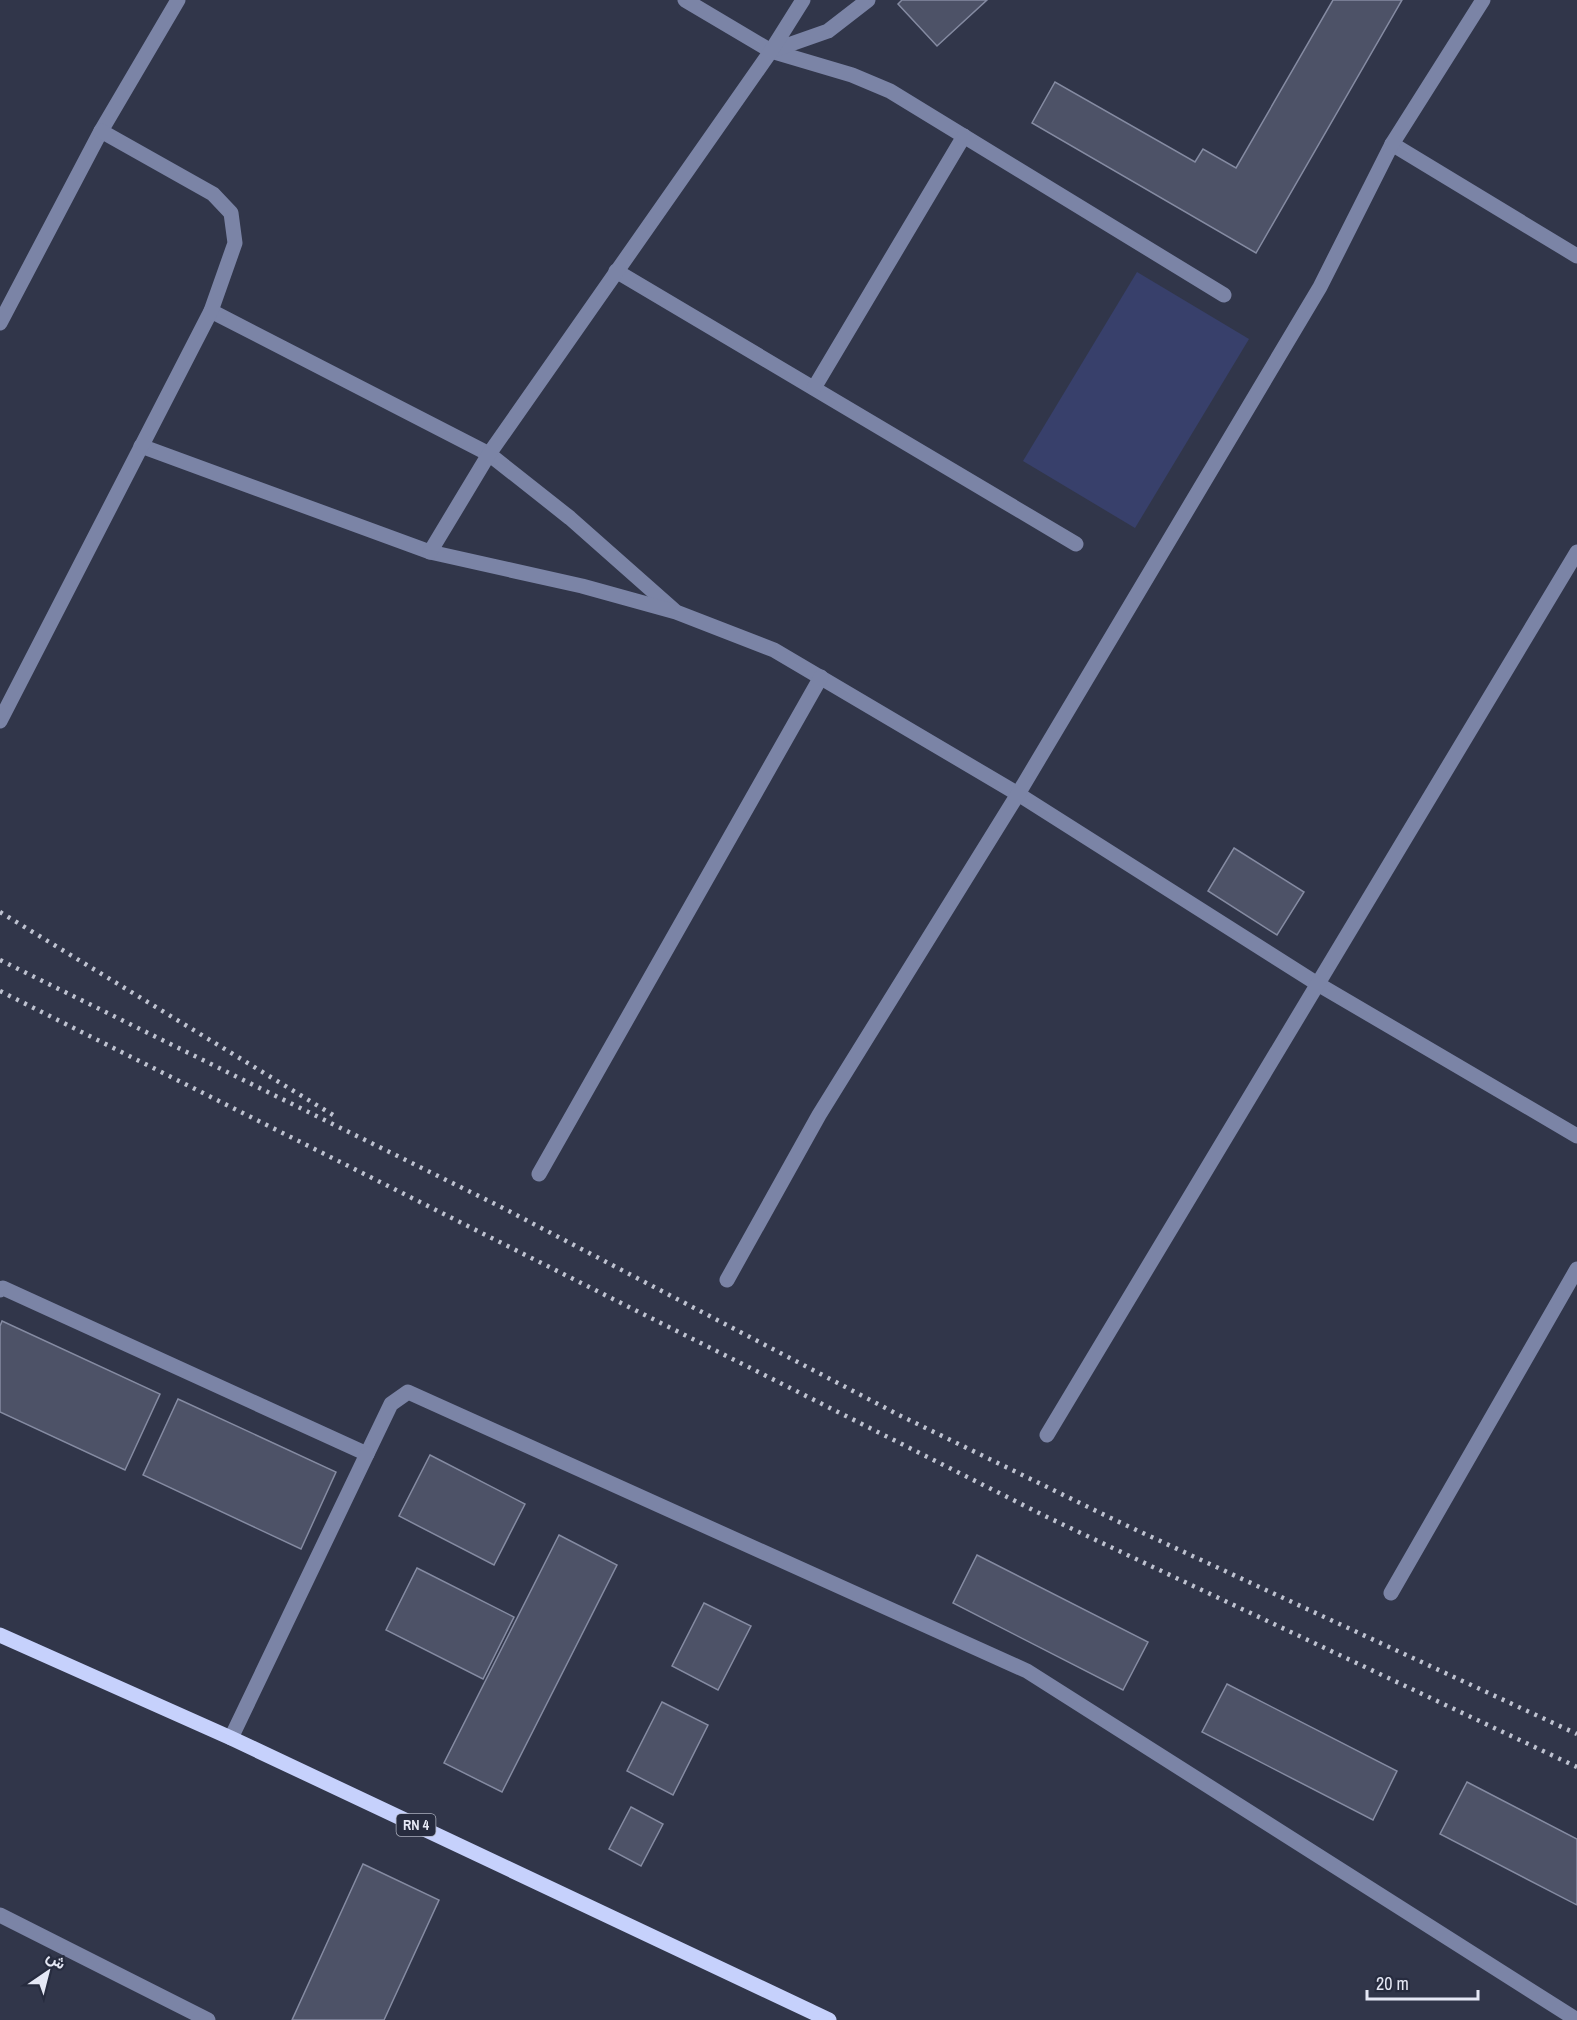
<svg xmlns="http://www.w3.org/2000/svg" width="1577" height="2020" viewBox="0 0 1577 2020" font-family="'Archivo Narrow',Vazirmatn,sans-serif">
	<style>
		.green { fill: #38406b }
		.building { fill: #4d5267; stroke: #858ba2; stroke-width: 1.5 }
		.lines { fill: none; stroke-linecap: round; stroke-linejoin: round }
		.minor { stroke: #7b84a6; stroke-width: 15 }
		.major { stroke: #c6d1fc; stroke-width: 15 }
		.rail { stroke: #bec2d0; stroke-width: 4.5; stroke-dasharray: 3 6; stroke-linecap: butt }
		.labels { text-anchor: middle; stroke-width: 6; stroke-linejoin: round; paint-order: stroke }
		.shield { fill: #272c3f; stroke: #acb0be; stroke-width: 1.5 }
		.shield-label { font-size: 14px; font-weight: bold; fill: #e5e8f5 }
	</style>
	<rect width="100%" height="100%" fill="#31364a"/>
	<polygon class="green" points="1137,272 1249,339 1135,528 1023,461"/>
	<g class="building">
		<polygon points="902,0 987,0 937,46 898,4"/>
		<polygon points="1333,0 1402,0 1256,253 1032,123 1055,82 1195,162 1203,149 1236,168"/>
		<polygon points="1234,848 1304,892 1277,935 1208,891"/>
		<polygon points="2,1321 160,1394 125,1470 0,1412 0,1326"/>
		<polygon points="178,1399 336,1472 301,1549 143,1475"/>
		<polygon points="430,1455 525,1504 494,1565 399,1516"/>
		<polygon points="559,1535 617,1565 502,1792 444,1763"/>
		<polygon points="977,1555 1148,1642 1123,1690 953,1603"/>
		<polygon points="417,1568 514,1617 483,1679 386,1630"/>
		<polygon points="704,1603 751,1626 718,1690 672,1666"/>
		<polygon points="1227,1684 1397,1771 1373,1820 1202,1732"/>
		<polygon points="662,1702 708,1725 673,1795 627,1771"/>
		<polygon points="1467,1782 1577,1839 1577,1905 1440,1834"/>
		<polygon points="631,1807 663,1824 641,1866 609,1849"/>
		<polygon points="363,1864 439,1900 384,2020 292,2020"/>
	</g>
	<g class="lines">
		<g class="minor">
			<polyline points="685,0 771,51 852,75 890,91 1224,295"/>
			<polyline points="771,51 828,31 868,0"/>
			<polyline points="1392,144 1577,256"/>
			<polyline points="616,271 1076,544"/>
			<polyline points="211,311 489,454 570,518 674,610"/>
			<polyline points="0,323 101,131 178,0"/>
			<polyline points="814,388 964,136"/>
			<polyline points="141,446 430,552 582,586 676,612 774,650 1018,794 1316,983 1577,1136"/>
			<polyline points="430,552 489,454 771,51 803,0"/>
			<polyline points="0,721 211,311 235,243 231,213 213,194 101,131"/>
			<polyline points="539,1174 821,677"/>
			<polyline points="727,1280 819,1115 1018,794 1320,287 1392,144 1483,0"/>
			<polyline points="0,1290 3,1288 367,1454 391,1404 408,1392 1027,1671 1577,2020"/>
			<polyline points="1047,1435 1577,552"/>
			<polyline points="1391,1593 1577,1269"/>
			<polyline points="231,1738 367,1454"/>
			<polyline points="0,1915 208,2020"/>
		</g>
		<polyline class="major" points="0,1635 231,1738 829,2020"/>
		<g class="rail">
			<polyline points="0,912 333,1115"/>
			<polyline points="0,960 503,1208 899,1415 1117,1521 1577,1734"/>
			<polyline points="0,991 1047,1517 1577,1767"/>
		</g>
	</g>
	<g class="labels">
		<rect class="shield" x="396.5" y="1814" width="39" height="22" rx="4.5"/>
		<g class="shield-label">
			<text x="416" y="1830">RN 4</text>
		</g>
	</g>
	<g transform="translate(48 1972) rotate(35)" stroke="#272c3f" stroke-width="4.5" paint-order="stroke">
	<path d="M0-4.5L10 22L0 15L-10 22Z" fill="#e5e8f5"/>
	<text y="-9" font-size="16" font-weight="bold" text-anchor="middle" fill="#e5e8f5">ش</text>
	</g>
	<path d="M1367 1990v9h111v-9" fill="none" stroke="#e5e8f5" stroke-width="3"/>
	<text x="1376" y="1990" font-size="18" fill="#e5e8f5" stroke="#272c3f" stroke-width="4.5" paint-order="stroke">20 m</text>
</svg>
